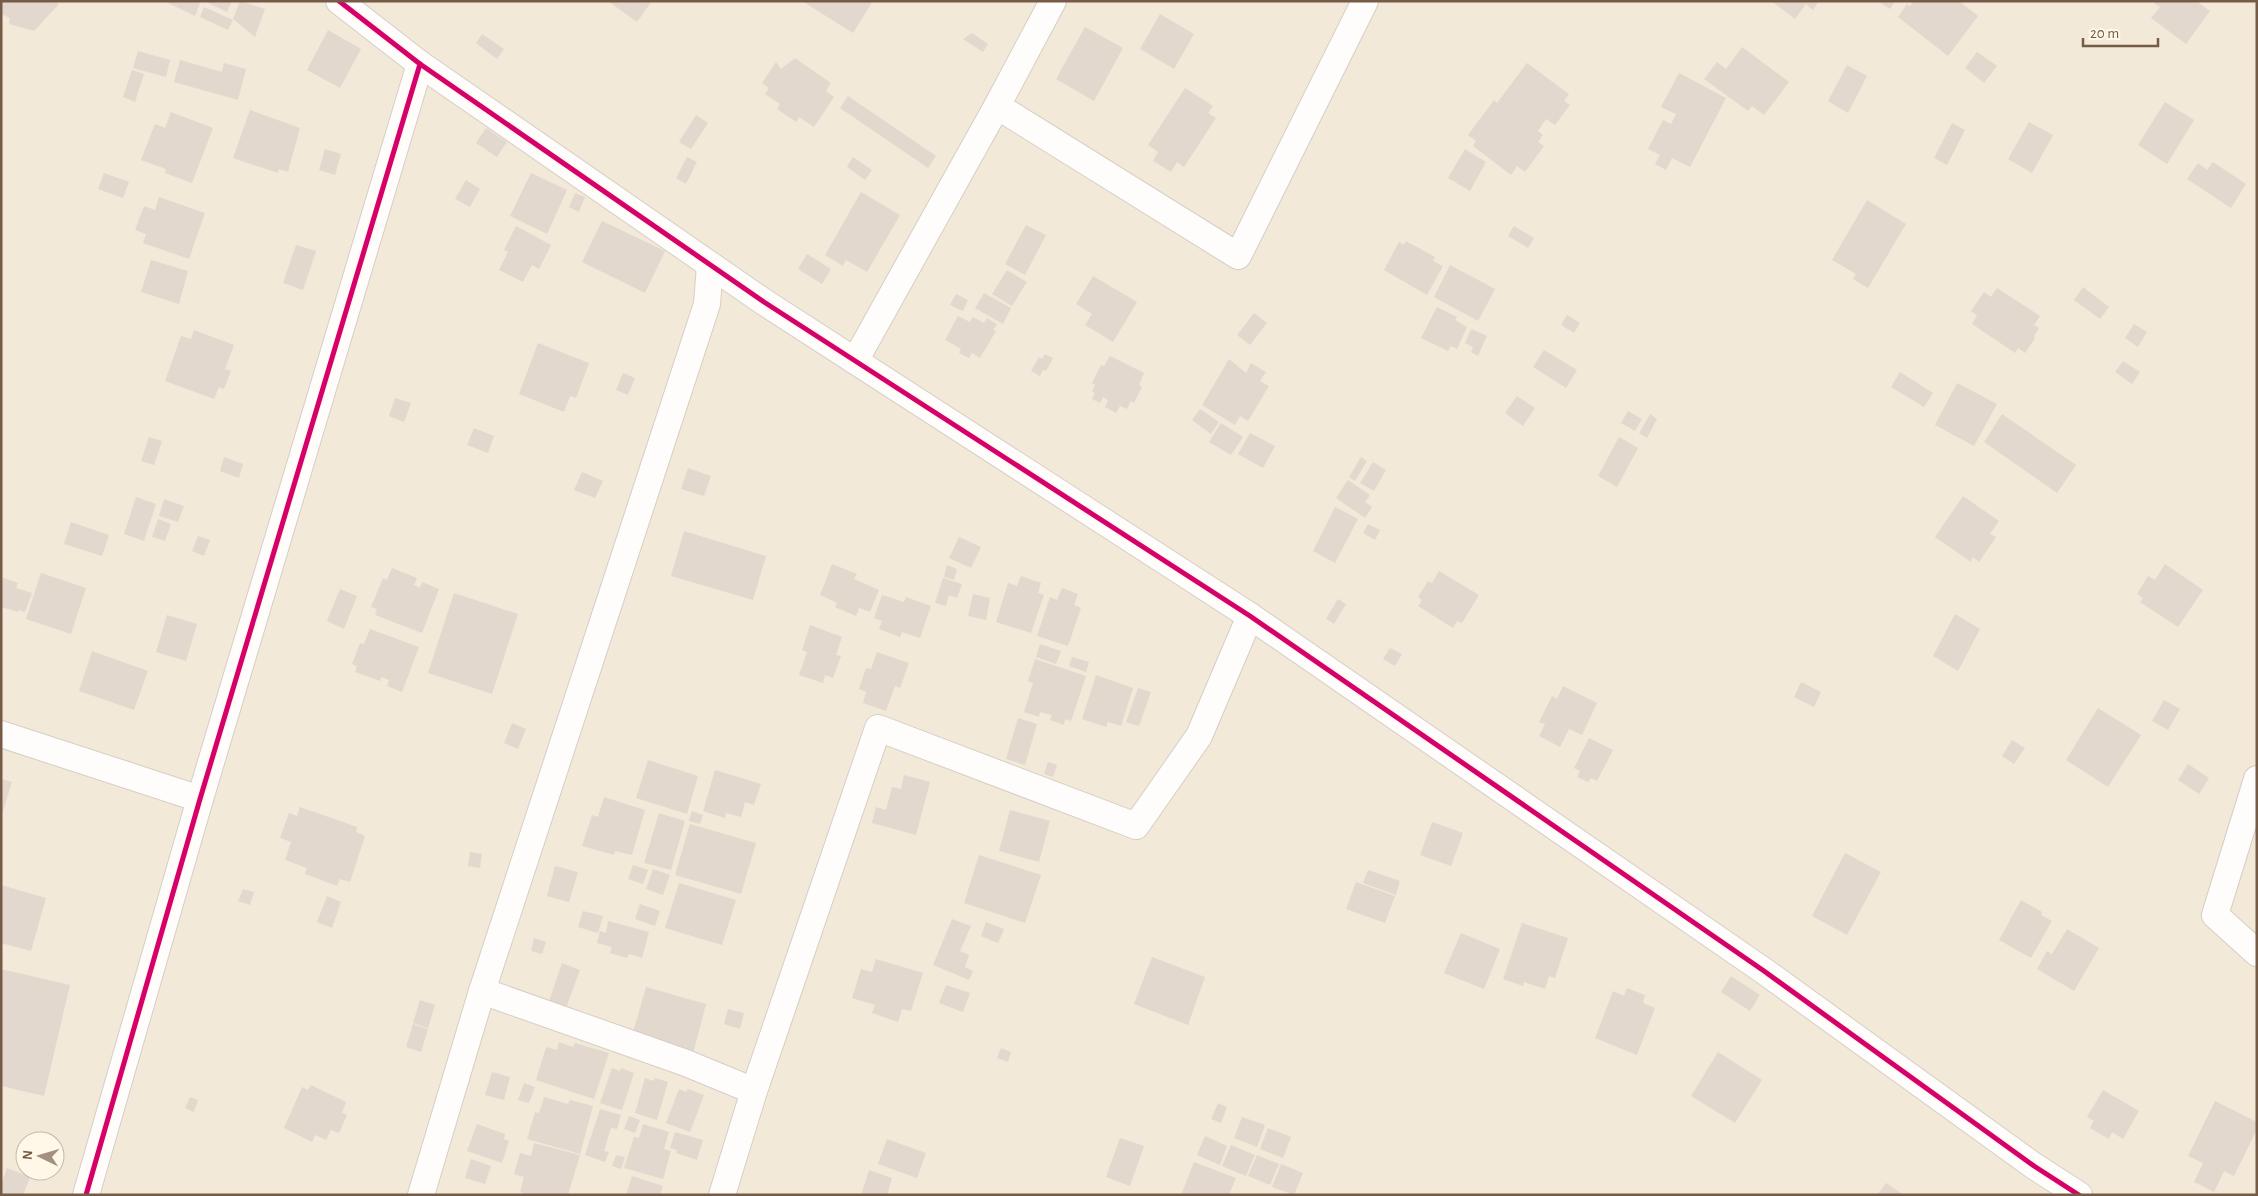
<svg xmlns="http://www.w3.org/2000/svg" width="2258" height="1196" viewBox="0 0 2258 1196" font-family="'Alegreya Sans',sans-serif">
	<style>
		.residential { fill: #f3e9d8; fill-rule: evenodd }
		.building { fill: #e2d8cd }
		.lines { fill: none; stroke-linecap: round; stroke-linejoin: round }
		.minor-casing { stroke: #d6cec5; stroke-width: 28 }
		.minor { stroke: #fefdfc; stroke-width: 26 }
		.cycleway-casing { stroke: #fff8e9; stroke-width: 8 }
		.cycleway { stroke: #d6006c; stroke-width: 5 }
	</style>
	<rect width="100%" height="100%" fill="#f7f2e8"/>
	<path class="residential" d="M1 1H2257V1195H1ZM25 1141H55V1171H25Z"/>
	<g class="building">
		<polygon points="1,1 55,1 59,4 34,31 9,24 10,18 1,14"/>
		<polygon points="169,1 197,1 200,3 195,16 168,3"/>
		<polygon points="209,1 232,1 227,12 208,3"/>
		<polygon points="240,1 265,9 255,37 233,19"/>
		<polygon points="608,1 652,1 637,22"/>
		<polygon points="802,1 873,1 853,33"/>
		<polygon points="1771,1 1819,1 1813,10 1806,4 1795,19"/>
		<polygon points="1877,1 1895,1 1890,9"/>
		<polygon points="1913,1 1959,1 1978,16 1948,56 1898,17 1907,4 1910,6"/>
		<polygon points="2155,1 2196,1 2210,11 2186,44 2151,18 2160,7 2154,3"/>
		<polygon points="204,7 233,20 228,30 200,17"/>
		<polygon points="1160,14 1194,34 1174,69 1140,49"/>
		<polygon points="1085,27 1123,48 1094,101 1056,79"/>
		<polygon points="328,30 361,49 340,88 307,70"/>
		<polygon points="972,33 988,44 983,52 963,39"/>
		<polygon points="482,34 504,49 497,59 476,43"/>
		<polygon points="1742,47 1789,82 1764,115 1752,106 1748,111 1704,79 1717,62 1726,69"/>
		<polygon points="138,51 170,60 166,77 133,68"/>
		<polygon points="1977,52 1997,66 1984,83 1965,68"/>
		<polygon points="795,58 831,83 826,91 834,97 814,127 799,117 796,122 777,109 780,104 765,94 769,88 762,83 776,62 781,69"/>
		<polygon points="180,60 222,72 224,63 246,69 238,100 174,82"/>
		<polygon points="1527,63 1569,94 1564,101 1570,105 1555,125 1546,119 1538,131 1543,135 1538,142 1544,146 1525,172 1517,166 1511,175 1473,146 1476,141 1468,135 1494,100 1497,103"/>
		<polygon points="1847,65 1867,76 1848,113 1828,101"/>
		<polygon points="132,70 144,74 135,102 123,97"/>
		<polygon points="1679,73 1726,98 1690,167 1672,158 1666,170 1655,164 1660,155 1648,149 1663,120 1671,124 1676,114 1661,107"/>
		<polygon points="1185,88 1213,106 1208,113 1216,118 1184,167 1177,162 1171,172 1153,161 1158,152 1148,145"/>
		<polygon points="848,96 936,156 928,168 840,108"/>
		<polygon points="2165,102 2194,120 2167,164 2138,145"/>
		<polygon points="250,110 300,128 288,172 279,169 278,173 233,158"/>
		<polygon points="171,112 213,128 192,183 165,173 166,169 141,160 155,124 165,128"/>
		<polygon points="696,115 708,123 691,149 679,142"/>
		<polygon points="2029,122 2053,135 2032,173 2008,159"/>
		<polygon points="1952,123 1965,130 1947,165 1934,158"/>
		<polygon points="486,128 507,142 497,157 476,143"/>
		<polygon points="325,149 341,154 335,175 319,170"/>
		<polygon points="1465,149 1486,162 1470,191 1448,178"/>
		<polygon points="687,157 697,162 686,184 676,178"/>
		<polygon points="853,157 872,170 865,180 847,167"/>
		<polygon points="2213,162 2246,184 2231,208 2187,179 2198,163 2207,170"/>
		<polygon points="104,173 129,182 123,198 98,189"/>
		<polygon points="531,173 567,190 547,234 510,216"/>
		<polygon points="466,180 480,189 470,207 455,199"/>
		<polygon points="861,192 900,215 867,272 846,260 843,266 825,255"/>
		<polygon points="575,193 585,197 579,212 569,207"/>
		<polygon points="159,197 205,213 189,259 143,243 146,234 135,230 144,206 155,210"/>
		<polygon points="1867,200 1906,224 1868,288 1853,279 1856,274 1832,260"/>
		<polygon points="602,221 665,251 645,293 582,262"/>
		<polygon points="1026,225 1046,235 1025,275 1005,264"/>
		<polygon points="516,226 551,245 539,269 532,265 523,282 499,270 508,252 504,250"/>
		<polygon points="1514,226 1534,238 1528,248 1508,236"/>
		<polygon points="1406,241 1435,257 1433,261 1443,266 1427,295 1384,270 1399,242 1404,245"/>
		<polygon points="296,245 316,251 303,290 283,283"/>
		<polygon points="807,254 831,269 822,284 798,269"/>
		<polygon points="151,260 188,271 179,304 141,292"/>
		<polygon points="1450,265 1495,289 1478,321 1434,297"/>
		<polygon points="1007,270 1027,282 1012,306 992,294"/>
		<polygon points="1093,276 1137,302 1113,342 1085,325 1092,314 1076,304"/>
		<polygon points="2083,287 2109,307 2100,319 2074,300"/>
		<polygon points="1997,288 2040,316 2034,325 2039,328 2034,336 2035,338 2025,353 2018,348 2015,353 1972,324 1977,315 1971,311 1984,292 1991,297"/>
		<polygon points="984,293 1011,308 1003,324 975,308"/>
		<polygon points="956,294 968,300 963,311 950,305"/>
		<polygon points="1437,307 1457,317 1455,320 1467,327 1457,349 1451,346 1448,351 1421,338"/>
		<polygon points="1254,313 1267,323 1250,345 1237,335"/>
		<polygon points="1567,315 1580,323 1574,333 1561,325"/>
		<polygon points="958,316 970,322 973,317 984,323 987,318 997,324 993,330 996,331 980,358 972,353 969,358 959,353 961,349 945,340"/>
		<polygon points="2134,324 2147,332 2138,347 2125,338"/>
		<polygon points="1471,329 1487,336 1478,356 1471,352 1473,347 1465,343"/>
		<polygon points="194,330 234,345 225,369 231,371 224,389 219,387 214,399 165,381 181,336 191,339"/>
		<polygon points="538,343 589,363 576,398 570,396 564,412 519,394"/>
		<polygon points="1544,350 1577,370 1566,388 1533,367"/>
		<polygon points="1045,354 1053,358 1046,371 1043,370 1040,376 1031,371 1039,357 1042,359"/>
		<polygon points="1110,356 1144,373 1139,385 1142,387 1134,403 1131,401 1127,409 1120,406 1116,413 1105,407 1108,400 1103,397 1100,403 1092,399 1095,393 1092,392 1095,385 1092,383 1101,365 1104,366"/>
		<polygon points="1229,359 1246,373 1251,363 1266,372 1260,381 1269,386 1248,421 1240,416 1235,425 1202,405"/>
		<polygon points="2123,361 2140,372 2132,384 2115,372"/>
		<polygon points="1900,372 1933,393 1924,407 1891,387"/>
		<polygon points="623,373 635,378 628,395 616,390"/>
		<polygon points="1957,383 1997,404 1974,446 1935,425"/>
		<polygon points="1517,396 1535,408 1523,426 1505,413"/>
		<polygon points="395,398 411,403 404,422 389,416"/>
		<polygon points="1200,409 1219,422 1211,434 1192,420"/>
		<polygon points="1628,411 1642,419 1635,431 1621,423"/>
		<polygon points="1650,414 1657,419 1647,438 1639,433"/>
		<polygon points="2002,414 2076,465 2057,493 1984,442"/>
		<polygon points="1221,423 1243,437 1231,455 1209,442"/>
		<polygon points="474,428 494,436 488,453 467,445"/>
		<polygon points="1250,433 1275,446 1263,468 1238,454"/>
		<polygon points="149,437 162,441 154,465 141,461"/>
		<polygon points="1619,437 1638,448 1617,487 1598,476"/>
		<polygon points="224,457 243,464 239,478 220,471"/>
		<polygon points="1361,457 1367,461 1355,481 1349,477"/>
		<polygon points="1373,462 1386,470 1374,491 1360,483"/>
		<polygon points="688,468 711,476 704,496 681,489"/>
		<polygon points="582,472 603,481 595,498 574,490"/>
		<polygon points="1348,480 1370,495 1365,502 1372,507 1365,518 1336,498"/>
		<polygon points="1963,496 1999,521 1990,534 1996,537 1979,562 1973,557 1971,562 1935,537"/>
		<polygon points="136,497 156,504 144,541 124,534"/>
		<polygon points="164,499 184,506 178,522 159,516"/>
		<polygon points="1335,507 1358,519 1335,563 1313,551"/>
		<polygon points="158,519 171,524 165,541 152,537"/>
		<polygon points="71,522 109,535 102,556 64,544"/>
		<polygon points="1368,524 1380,530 1375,540 1363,533"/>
		<polygon points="684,531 766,556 753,600 671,576"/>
		<polygon points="198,536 210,540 204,556 192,551"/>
		<polygon points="959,537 981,547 971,568 949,558"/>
		<polygon points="832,564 857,574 854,579 879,590 870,612 859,608 856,616 835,607 837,603 820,595"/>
		<polygon points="2165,564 2203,590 2178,627 2140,602 2143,598 2137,594 2148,576 2155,580"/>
		<polygon points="947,565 957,569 954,580 944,577"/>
		<polygon points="392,568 417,578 414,585 420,588 422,582 439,589 422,633 375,615 377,609 371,607 383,578 387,580"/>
		<polygon points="1439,571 1479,595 1462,623 1457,621 1453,628 1418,606 1422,600 1418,597 1428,581 1432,583"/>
		<polygon points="41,573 86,588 71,634 26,619"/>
		<polygon points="1021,576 1041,583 1038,593 1044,595 1031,633 996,622 1008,583 1017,586"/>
		<polygon points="1,577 18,583 16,588 32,593 25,612 19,610 18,612 1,607"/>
		<polygon points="943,578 962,584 957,598 949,595 946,606 935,603"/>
		<polygon points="1062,588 1078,594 1074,605 1081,608 1068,646 1037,636 1050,597 1057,600"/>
		<polygon points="340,589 357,596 344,629 327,621"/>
		<polygon points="454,593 518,614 492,694 428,673"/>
		<polygon points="973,594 990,598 986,620 968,616"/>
		<polygon points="882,595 904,602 906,597 931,606 920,638 902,632 900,637 879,629 882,621 874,618"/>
		<polygon points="1338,599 1346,604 1334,624 1326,619"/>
		<polygon points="1955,614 1980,629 1958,671 1933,656"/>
		<polygon points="167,615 197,624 186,661 156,652"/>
		<polygon points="810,625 842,637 836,655 841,656 833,678 825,675 823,683 799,675 807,652 802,650"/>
		<polygon points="370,629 419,647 402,692 387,686 389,680 381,677 380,681 355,672 357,666 352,664 360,643 364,644"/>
		<polygon points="1040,644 1061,651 1056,664 1036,657"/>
		<polygon points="1390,648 1402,654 1395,666 1383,659"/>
		<polygon points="92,651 148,671 134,710 79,691"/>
		<polygon points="877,652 909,663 900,688 895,686 886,711 863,703 866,692 859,689 866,668 871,669"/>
		<polygon points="1072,657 1089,662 1086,672 1069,666"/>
		<polygon points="1035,659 1086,676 1071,721 1065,719 1064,725 1050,720 1052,715 1040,712 1039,717 1024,712 1033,683 1028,681"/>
		<polygon points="1096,675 1133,688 1121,726 1108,722 1106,727 1082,719"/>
		<polygon points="1801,682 1821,692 1814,707 1794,697"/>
		<polygon points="1563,686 1597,703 1582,735 1569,729 1560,747 1539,736 1545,724 1539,722 1552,696 1557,699"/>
		<polygon points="1138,688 1151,692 1139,726 1126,722"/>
		<polygon points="2164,700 2180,709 2168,730 2152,721"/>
		<polygon points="2098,708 2141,735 2108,787 2066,760"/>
		<polygon points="1018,718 1037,724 1025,765 1006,759"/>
		<polygon points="512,723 526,729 518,749 504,743"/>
		<polygon points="1589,738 1613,750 1597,781 1591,778 1588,782 1577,777 1580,771 1574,768"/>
		<polygon points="2012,740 2025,748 2014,764 2002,756"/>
		<polygon points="648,760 698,776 687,814 636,798"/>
		<polygon points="1048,762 1057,765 1053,777 1044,774"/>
		<polygon points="2188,764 2209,778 2199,794 2178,780"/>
		<polygon points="715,770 761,784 754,805 745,802 741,817 726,813 725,818 703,811"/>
		<polygon points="904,775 930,782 916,835 872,823 876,807 886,810 892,787 901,789"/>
		<polygon points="1,779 12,782 2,814 1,813"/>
		<polygon points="604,797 645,810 632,855 615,851 614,855 582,846 592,815 598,817"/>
		<polygon points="300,807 357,827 356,832 365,836 350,882 340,879 337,886 305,874 307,868 285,860 291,842 280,838 289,813 297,816"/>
		<polygon points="1010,810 1050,821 1039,862 999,851"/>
		<polygon points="692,811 703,815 700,824 689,821"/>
		<polygon points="659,813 685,821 671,870 644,863"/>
		<polygon points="1432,822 1463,833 1451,866 1420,855"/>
		<polygon points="690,824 756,843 741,894 675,875"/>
		<polygon points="470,852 482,854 480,868 468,866"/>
		<polygon points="1845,853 1881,872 1847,935 1812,916"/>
		<polygon points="979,855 1041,875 1025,923 964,903"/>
		<polygon points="633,865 648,870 643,884 628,879"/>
		<polygon points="555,866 578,872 569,902 547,896"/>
		<polygon points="653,869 670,875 663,895 646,889"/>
		<polygon points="1368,870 1400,881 1396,895 1363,883"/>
		<polygon points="1356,882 1395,896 1385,923 1346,909"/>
		<polygon points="679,883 736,900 722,945 665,928"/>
		<polygon points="1,885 46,898 31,951 1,943"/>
		<polygon points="243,889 254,892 250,905 238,901"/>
		<polygon points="327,896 341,902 332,928 317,922"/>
		<polygon points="2021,900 2042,912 2041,915 2052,921 2031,958 1999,940"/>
		<polygon points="640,904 660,911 655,926 635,919"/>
		<polygon points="583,911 603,916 598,933 578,927"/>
		<polygon points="952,919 971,926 960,951 969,955 965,967 973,971 969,980 933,965"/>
		<polygon points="608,921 649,932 642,958 629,954 627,958 610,953 612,947 597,943 600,931 606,933"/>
		<polygon points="986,922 1004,929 998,943 981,936"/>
		<polygon points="1522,923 1568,938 1555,978 1549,976 1545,989 1524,982 1523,986 1503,979"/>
		<polygon points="2067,929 2099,948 2074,991 2037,969 2047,951 2052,954"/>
		<polygon points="1461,933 1500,949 1484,989 1444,973"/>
		<polygon points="534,938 546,942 542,954 531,951"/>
		<polygon points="1152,957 1205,977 1188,1025 1134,1004"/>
		<polygon points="876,959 923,973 911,1011 902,1009 898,1022 872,1013 875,1005 852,998 861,969 872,972"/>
		<polygon points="562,963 580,970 563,1016 546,1010"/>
		<polygon points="1,969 70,985 44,1096 1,1086"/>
		<polygon points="1731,976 1760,995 1750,1011 1721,992"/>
		<polygon points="946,985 970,993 963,1012 939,1003"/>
		<polygon points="646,987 706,1004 693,1054 632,1036"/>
		<polygon points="1627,988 1645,995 1643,1003 1655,1008 1637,1055 1595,1038 1613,991 1624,996"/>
		<polygon points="420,1000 435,1005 428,1028 413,1023"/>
		<polygon points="728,1009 744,1013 740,1029 724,1024"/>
		<polygon points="413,1024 428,1029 421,1052 406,1047"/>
		<polygon points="559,1042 573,1047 575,1043 609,1053 594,1099 536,1080 546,1047 557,1050"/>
		<polygon points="1001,1048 1011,1052 1008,1062 997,1058"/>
		<polygon points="1718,1052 1762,1080 1735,1123 1691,1096"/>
		<polygon points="612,1068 620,1071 621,1068 634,1073 622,1110 600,1103"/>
		<polygon points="492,1072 510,1077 504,1100 485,1095"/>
		<polygon points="645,1078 654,1081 655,1078 668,1082 657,1120 635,1113"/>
		<polygon points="524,1083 535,1087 529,1103 518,1100"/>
		<polygon points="311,1085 346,1102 342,1113 347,1115 339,1133 331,1130 326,1140 315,1135 312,1142 284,1128 302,1087 308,1090"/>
		<polygon points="679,1089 686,1092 688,1089 704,1095 690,1132 666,1123"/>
		<polygon points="2103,1090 2139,1111 2123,1139 2112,1132 2109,1139 2090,1128 2094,1121 2087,1117"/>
		<polygon points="190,1097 198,1100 194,1112 185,1108"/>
		<polygon points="544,1097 568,1104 570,1100 593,1106 580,1154 527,1139 535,1112 539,1113"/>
		<polygon points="2215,1101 2257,1122 2257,1129 2234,1176 2224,1171 2214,1192 2194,1182 2203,1163 2188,1156"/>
		<polygon points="1218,1103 1227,1107 1221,1123 1211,1119"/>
		<polygon points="600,1109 621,1115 617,1129 611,1128 604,1151 609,1152 605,1162 585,1155"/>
		<polygon points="629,1116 640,1120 635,1133 624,1129"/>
		<polygon points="1242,1117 1265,1125 1257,1147 1234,1138"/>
		<polygon points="477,1124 505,1134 504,1139 509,1141 502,1163 467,1151"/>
		<polygon points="643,1124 669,1132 664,1149 671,1151 663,1179 624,1168 634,1137 639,1138"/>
		<polygon points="1268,1128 1291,1137 1283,1158 1260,1149"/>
		<polygon points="675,1132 703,1140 697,1160 676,1153 677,1150 670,1148"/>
		<polygon points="1205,1136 1227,1146 1220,1165 1197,1155"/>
		<polygon points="1120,1138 1144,1146 1130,1186 1106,1177"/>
		<polygon points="887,1139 926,1153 917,1178 878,1164"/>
		<polygon points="534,1143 580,1155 568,1195 528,1195 520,1192 524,1177 514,1174 520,1153 531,1156"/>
		<polygon points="1231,1145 1255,1155 1246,1176 1222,1166"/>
		<polygon points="616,1155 625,1157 621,1169 612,1166"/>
		<polygon points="1257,1155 1279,1164 1270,1185 1248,1176"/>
		<polygon points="471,1159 491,1166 485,1184 465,1178"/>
		<polygon points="1194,1162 1236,1178 1229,1195 1181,1195"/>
		<polygon points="1281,1164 1303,1173 1294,1195 1272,1187"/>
		<polygon points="7,1168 30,1177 23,1195 1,1195 1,1186"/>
		<polygon points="869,1170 892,1178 887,1195 861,1195"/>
		<polygon points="632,1176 663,1186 660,1195 626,1195"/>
		<polygon points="1886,1183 1904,1195 1877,1195"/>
	</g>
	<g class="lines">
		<g class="minor-casing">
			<g id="minor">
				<polyline points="339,1 420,64 764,302 1250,616 1764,971 2034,1166 2079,1195"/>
				<polyline points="997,106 1238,256 1365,1"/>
				<polyline points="855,361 997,106 1053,1"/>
				<polyline points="1,734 200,799"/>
				<polyline points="2257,779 2215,915 2257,953"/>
				<polyline points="482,991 686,1063 754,1091"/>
				<polyline points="86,1195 200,799 420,64"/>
				<polyline points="421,1195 482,991 707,304 710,265"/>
				<polyline points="722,1195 754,1091 878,728 1136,826 1199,736 1250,616"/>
			</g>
		</g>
		<use href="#minor" class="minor"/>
		<g class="cycleway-casing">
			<g id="cycleway">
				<polyline points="339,1 420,64 764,302 1250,616 1764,971 2034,1166 2079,1195"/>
				<polyline points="86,1195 200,799 420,64"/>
			</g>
		</g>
		<use href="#cycleway" class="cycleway"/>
	</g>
	<rect width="2258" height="1196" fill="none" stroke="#765b47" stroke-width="5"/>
	<g transform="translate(40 1156) rotate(275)"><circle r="24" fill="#fff8e9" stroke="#c8b9a8"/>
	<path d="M0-4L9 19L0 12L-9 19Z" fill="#a3907f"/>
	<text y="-8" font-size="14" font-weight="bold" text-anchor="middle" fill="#765b47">N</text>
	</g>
	<path d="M2083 38v8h75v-8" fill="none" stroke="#765b47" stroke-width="2.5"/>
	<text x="2090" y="38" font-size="15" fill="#765b47" stroke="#fff8e9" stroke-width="4" paint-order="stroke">20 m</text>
</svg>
